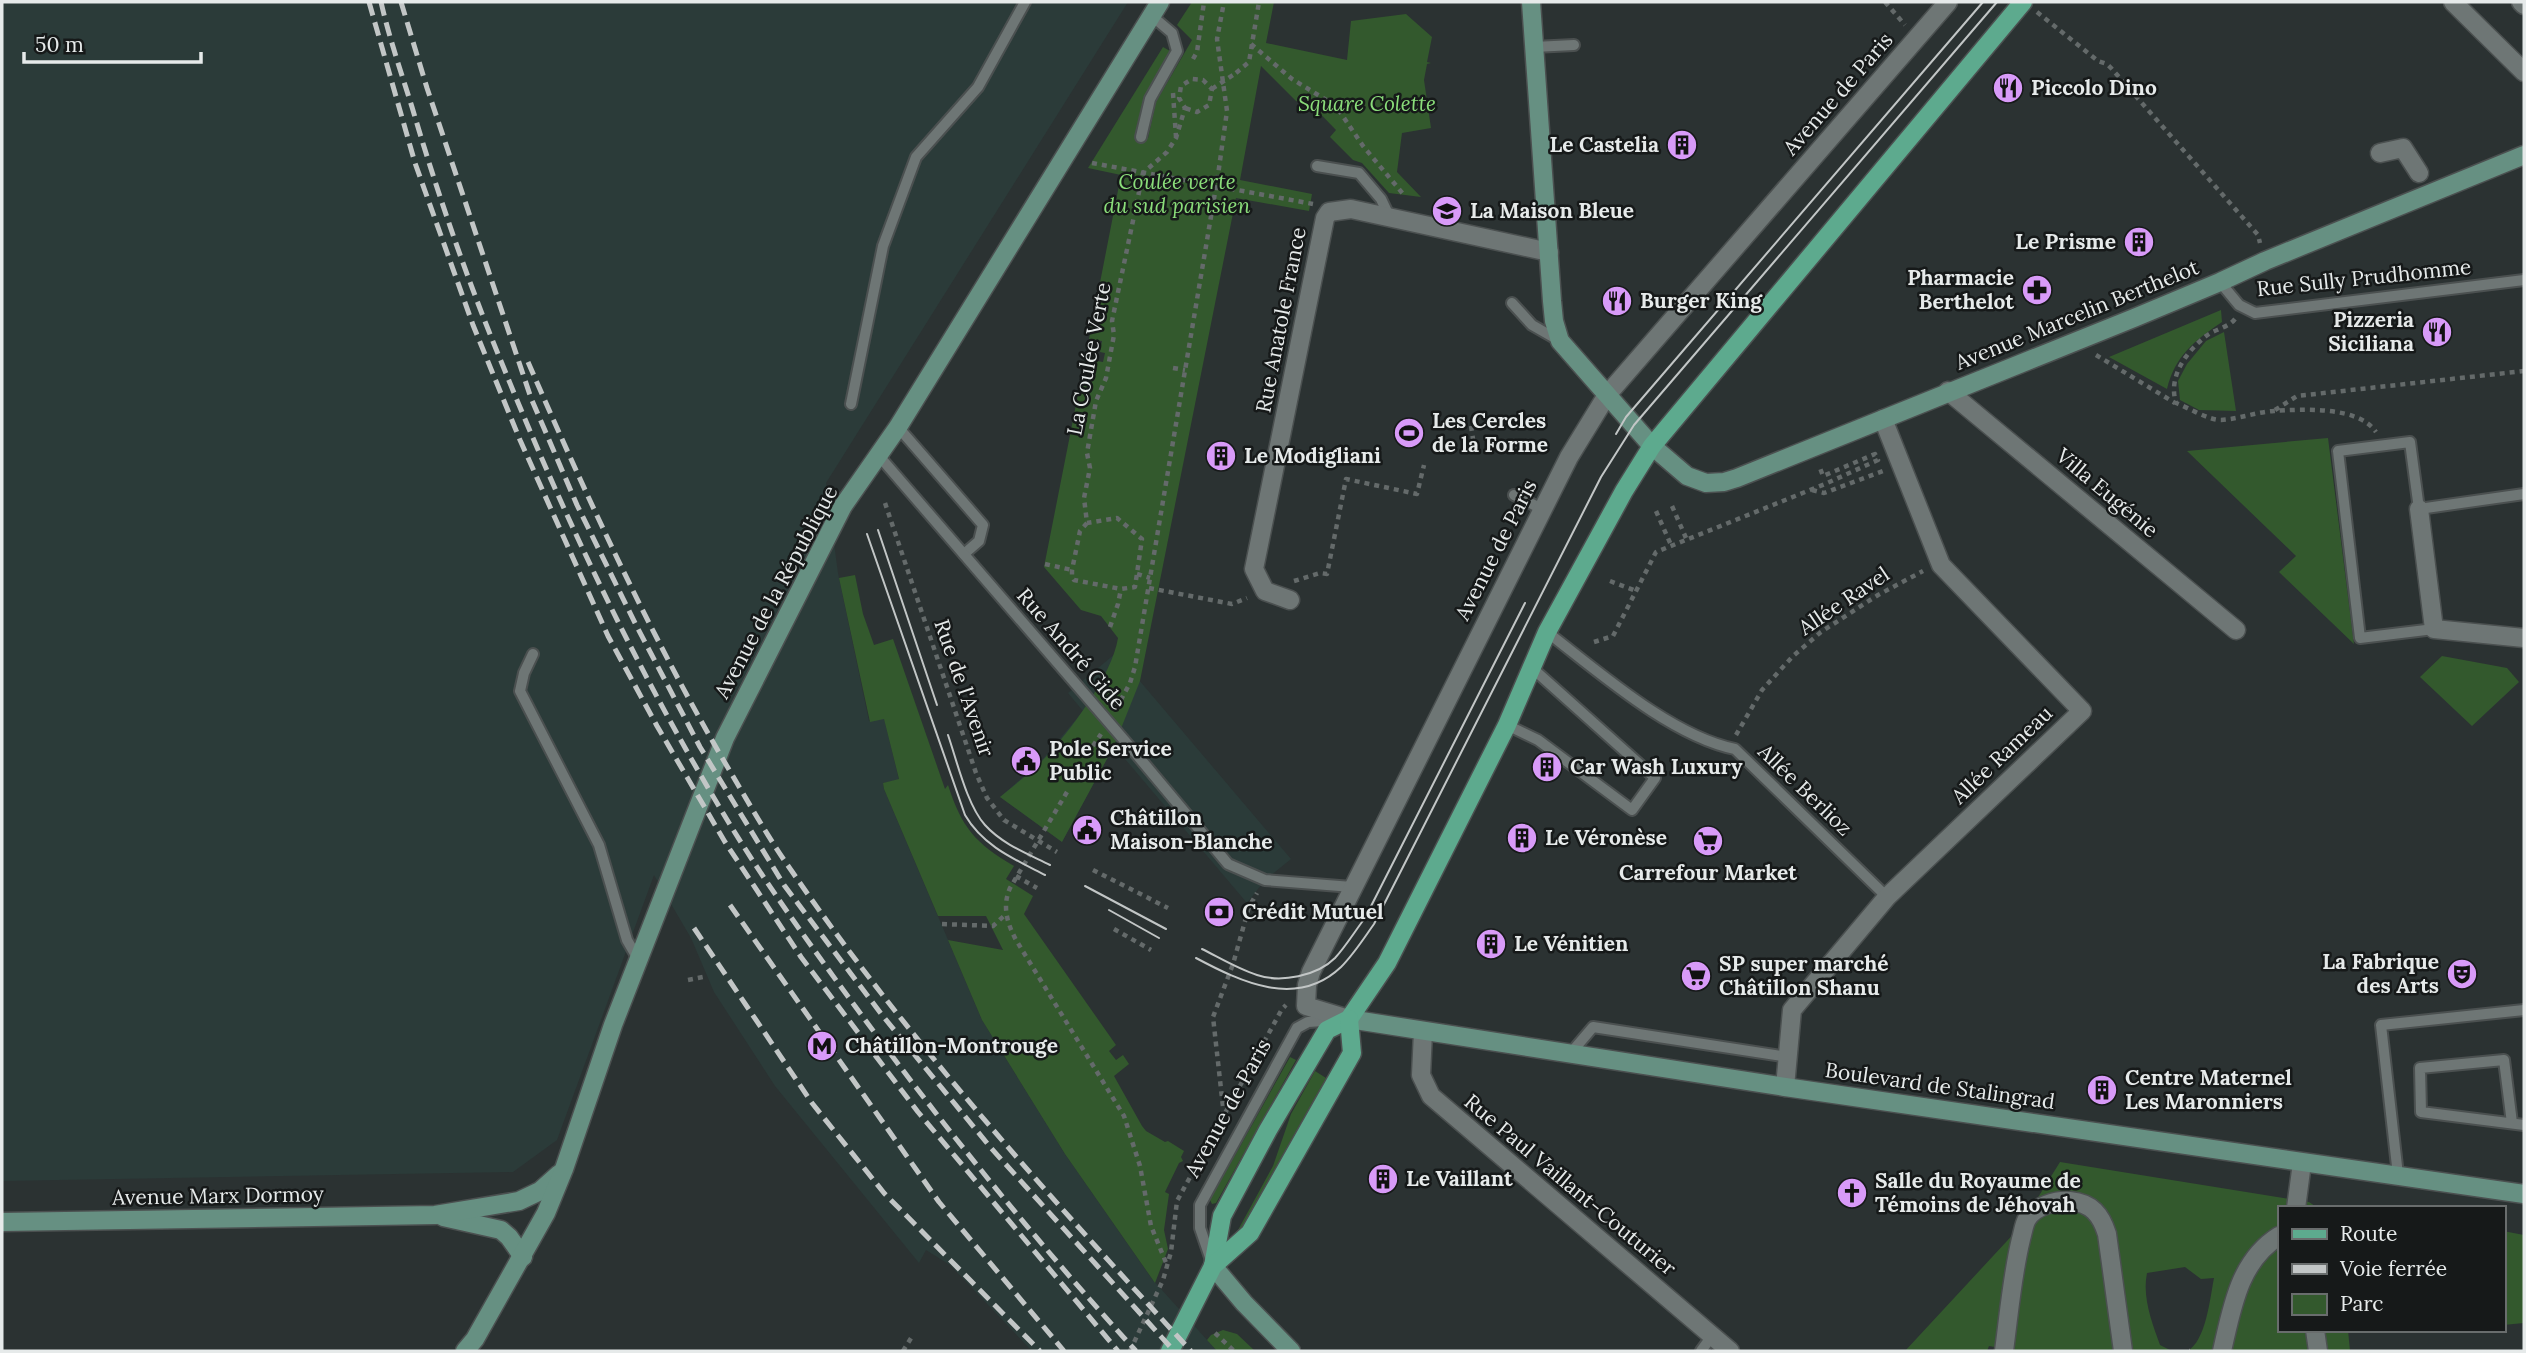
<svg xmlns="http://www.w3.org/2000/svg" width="2526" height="1353" viewBox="0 0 2526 1353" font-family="Lora,serif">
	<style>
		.built { fill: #2b3b39 }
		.green { fill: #33592d }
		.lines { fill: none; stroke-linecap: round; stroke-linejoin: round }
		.lane-casing { stroke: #4b5050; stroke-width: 14 }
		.street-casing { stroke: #4b5050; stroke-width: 21 }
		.secondary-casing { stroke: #4b5050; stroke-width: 21 }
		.primary-casing { stroke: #4b5050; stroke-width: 21 }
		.path { stroke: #646a6a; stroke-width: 4.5; stroke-dasharray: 5 5; stroke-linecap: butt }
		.lane { stroke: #6e7675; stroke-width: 10 }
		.street { stroke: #6e7675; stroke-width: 18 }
		.secondary { stroke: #669082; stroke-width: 18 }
		.primary { stroke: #5daa8e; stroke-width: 18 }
		.tram { stroke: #c2c6c6; stroke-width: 2 }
		.rail { stroke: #c2c6c6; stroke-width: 5; stroke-dasharray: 14 7; stroke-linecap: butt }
		.path-bridge { stroke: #646a6a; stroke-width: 4.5; stroke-dasharray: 5 5; stroke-linecap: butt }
		.labels { text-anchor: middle; stroke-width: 5; stroke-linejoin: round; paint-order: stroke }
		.poi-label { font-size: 21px; font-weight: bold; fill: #e6eaea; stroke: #161919; text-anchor: start }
		.street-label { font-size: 21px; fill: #e6eaea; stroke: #161919 }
		.park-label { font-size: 21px; font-style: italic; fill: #8add7a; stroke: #161919 }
	</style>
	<rect width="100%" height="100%" fill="#2b3232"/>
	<g class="built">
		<polygon points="2,2 1128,2 826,483 838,573 869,721 884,718 899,780 883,783 884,789 982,1020 1065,1154 1152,1279 1217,1351 1032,1351 950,1265 926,1250 919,1263 775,1086 714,992 691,938 654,875 557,1140 513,1172 2,1181"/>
		<polygon points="1116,653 1291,859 1265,880 1247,903 1114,746 1062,842 1000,797 1041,761 1083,711 1068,693"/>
	</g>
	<g class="green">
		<path d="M1192 2H1274L1266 43 1347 60 1351 21 1406 14 1432 37 1427 62 1431 63 1427 64 1424 80 1431 128 1402 133 1397 172 1421 197 1389 193 1362 163 1353 160 1330 137 1336 130 1305 98 1300 102 1296 101 1261 66 1240 180 1312 194 1309 211 1236 198 1140 681 1114 746 1062 842 1000 797C1014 785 1029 774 1042 761 1069 733 1112 676 1118 638L1101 616 1081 610 1044 567 1085 359 1103 362 1105 353 1100 352 1102 341 1089 339 1121 175 1088 168 1163 47 1170 51 1144 97 1135 135 1148 138 1156 102 1192 40 1177 25Z"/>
		<path d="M2221 310 2222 322C2194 341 2175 356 2167 389L2109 357Z"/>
		<polygon points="2224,332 2236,411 2199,410 2180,400 2178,381 2187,364 2206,341"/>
		<polygon points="2328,438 2354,644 2279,572 2296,556 2187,451"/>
		<path d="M855 575 863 614 874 645 893 639 945 789 948 785C962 828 975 843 1014 866L1006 879 1033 896 1024 914 1116 1045 1109 1051 1116 1060 1123 1055 1129 1064 1114 1076 1142 1126 1146 1131 1165 1142 1168 1141 1184 1151 1181 1157 1183 1161 1179 1163 1165 1192 1169 1194 1164 1230 1168 1249 1155 1283 1065 1154 982 1020 948 940 1003 950 986 916H938L884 789 883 783 899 779 884 719 870 722 839 578Z"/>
		<polygon points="2442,656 2507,668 2519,682 2472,726 2420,677"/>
		<polygon points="1290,1057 1296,1060 1216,1203 1212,1204 1210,1200"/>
		<polygon points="1315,1071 1326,1078 1234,1241 1232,1241 1273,1166 1291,1114"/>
		<path d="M2060 1162 2309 1202 2318 1208H2279V1330H2348L2350 1351H2187C2206 1342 2210 1298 2214 1278L2201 1279 2185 1267 2147 1273C2142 1297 2152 1323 2160 1345L2172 1351H2017L1989 1346 1987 1351H1905L2019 1228Z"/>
		<polygon points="2503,1231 2524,1235 2524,1323 2503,1325"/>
		<polygon points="1223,1330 1237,1334 1255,1351 1217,1351 1207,1340 1211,1335"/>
	</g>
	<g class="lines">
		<g class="lane-casing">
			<g id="lane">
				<polyline points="1534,47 1574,45"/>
				<polyline points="1141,137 1150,99 1177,51 1172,33 1152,16"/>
				<polyline points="1317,166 1359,173 1381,199 1390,218"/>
				<polyline points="2220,282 2239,305 2255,313 2524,280"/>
				<polyline points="1512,303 1532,325 1560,341"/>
				<polyline points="851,404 883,246 916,157 978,87 1025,2"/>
				<polyline points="898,427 983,525 979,541 964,554"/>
				<polyline points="880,457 1137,755 1228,864 1265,880 1352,887"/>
				<polyline points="1514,495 1542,509"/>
				<polyline points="2434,629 2360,638 2338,451 2410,442 2419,509 2524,494"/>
				<path d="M1547 632C1599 672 1671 736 1735 749L1887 897"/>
				<polyline points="533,654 524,673 520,691 599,845 627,940 638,959"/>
				<polyline points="1507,725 1538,740 1632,810 1655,778 1531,667"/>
				<polyline points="1570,1054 1593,1027 1788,1057"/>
				<polyline points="2512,1123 2504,1060 2420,1068 2421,1112 2524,1125"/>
				<polyline points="2398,1175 2381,1025 2524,1010"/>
				<polyline points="1211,1260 1200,1228 1200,1205 1297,1028 1308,1022 1339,1020"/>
				<polyline points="1701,1351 1712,1336"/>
			</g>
		</g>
		<g class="street-casing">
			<g id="street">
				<polyline points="2453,2 2524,72"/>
				<polyline points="2521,2 2524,5"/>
				<polyline points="2380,153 2403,148 2419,173"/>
				<polyline points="1948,391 2236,630"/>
				<polyline points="2419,509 2434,629 2524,638"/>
				<polyline points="1290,600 1265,591 1254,569 1325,218 1329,212 1351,209 1549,252"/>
				<polyline points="1349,1019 1306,1006 1307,985 1311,972 1569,457 1607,395 1948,2"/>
				<polyline points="1423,1032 1421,1075 1431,1096 1730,1351"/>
				<polyline points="1785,1087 1792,1010 1887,897 2082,711 1941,565 1883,419"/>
				<polyline points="2296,1208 2302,1163"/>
				<polyline points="2315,1330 2318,1351"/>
				<path d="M2004 1351C2009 1314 2012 1276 2021 1239 2023 1232 2024 1224 2027 1219 2035 1206 2056 1200 2070 1201 2092 1203 2101 1215 2107 1234L2123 1351"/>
				<path d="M2222 1351C2232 1308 2239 1261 2279 1236"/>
			</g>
		</g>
		<g class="secondary-casing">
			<g id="secondary">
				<polyline points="1531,2 1552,301 1554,321 1560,341 1652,446 1687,476 1706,483 1724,482 1737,478 2134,318 2220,282 2265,261 2524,155"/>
				<polyline points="1349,1019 1785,1087 2524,1194"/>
				<polyline points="443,1217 501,1230 509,1237 523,1257"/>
				<polyline points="2,1222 435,1215 519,1201 540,1191 559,1174"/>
				<polyline points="1213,1266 1244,1303 1291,1351"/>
				<polyline points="465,1351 475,1339 546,1213 564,1169 613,1025 725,738 843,506 898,427 1160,2"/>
			</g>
		</g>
		<g class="primary-casing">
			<g id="primary">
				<polyline points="1213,1266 1222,1216 1268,1130 1327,1030 1349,1019 1387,963 1507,725 1547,632 1624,491 1652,446 2023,2"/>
				<polyline points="1170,1351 1213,1266 1250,1233 1352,1053 1349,1019"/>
			</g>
		</g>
		<g class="path">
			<polyline points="1885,2 1905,25"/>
			<polyline points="2037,12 2098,61 2107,64 2112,69 2258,235 2260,243"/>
			<polyline points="1251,44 1292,79 1336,106 1363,146 1404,195"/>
			<polyline points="1193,59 1197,52 1204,2"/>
			<polyline points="1236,73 1249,62 1259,2"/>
			<polyline points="1173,93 1176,137"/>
			<polyline points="1092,163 1313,204"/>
			<path d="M2235 319C2228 328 2215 329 2206 336 2185 353 2168 377 2176 403 2189 408 2208 420 2221 420 2239 419 2256 412 2274 411 2302 409 2359 406 2376 432"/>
			<polyline points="2096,355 2175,403"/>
			<polyline points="1173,368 1185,370"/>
			<polyline points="2275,410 2297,396 2524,371"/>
			<polyline points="1471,426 1473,439"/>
			<polyline points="1812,490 1824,493 1883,471"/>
			<polyline points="885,503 976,773 987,798 1004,820 1057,852"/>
			<polyline points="1672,506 1686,538"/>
			<polyline points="1656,511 1671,545"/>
			<polyline points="1087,523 1080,531 1072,570 1072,576 1074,580 1121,589 1135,587 1142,539 1117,518 1087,523 1084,498 1090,468 1087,453 1096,401 1106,378 1114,335 1112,321 1143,173 1167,152 1176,138 1185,108 1179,98 1181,86 1192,79 1203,80 1212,89 1209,105 1197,112 1185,108"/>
			<polyline points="1045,564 1072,570"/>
			<polyline points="1137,574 1150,578"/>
			<polyline points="1294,581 1320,573 1327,574 1346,479 1417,494 1424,465"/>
			<polyline points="1610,581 1636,591"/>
			<polyline points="1149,588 1232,604 1247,598"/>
			<polyline points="1110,627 1118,604 1121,589"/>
			<polyline points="1594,642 1613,636 1656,552 1825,484 1878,460 1875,454 1823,476 1820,468"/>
			<polyline points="1116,709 1130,683 1135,667 1218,175 1227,111 1217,39 1224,2"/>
			<polyline points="1736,735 1762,690 1793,656 1821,632 1878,595 1923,571"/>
			<polyline points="1093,746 1101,734"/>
			<path d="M1067 792 1010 888C1002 906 1007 923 1016 940L1124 1116 1140 1166 1151 1226 1167 1265"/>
			<polyline points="1093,870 1168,908"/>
			<polyline points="1016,876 1037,888"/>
			<polyline points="942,924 993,926 1006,914"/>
			<polyline points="1114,929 1151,950"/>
			<polyline points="688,980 703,977"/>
			<polyline points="1224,1116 1213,1017 1233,964 1249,907 1257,893"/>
			<polyline points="1215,1333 1234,1351"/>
			<polyline points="903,1351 913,1335"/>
			<polyline points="1130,1351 1163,1280 1171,1252 1177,1201 1282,1009 1286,1005"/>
			<polyline points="2189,1351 2190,1351"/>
		</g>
		<use href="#lane" class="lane"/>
		<use href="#street" class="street"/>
		<use href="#secondary" class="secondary"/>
		<use href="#primary" class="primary"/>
		<g class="tram">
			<polyline points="1616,434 1626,417 1983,2"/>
			<polyline points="878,530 937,705"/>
			<path d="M867 534 965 815C983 846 1014 859 1045 875"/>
			<path d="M948 735C957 761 967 805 985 825 1002 844 1028 854 1050 865"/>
			<polyline points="1085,886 1166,929"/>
			<polyline points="1109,910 1159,938"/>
			<path d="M1202 949C1220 958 1238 969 1257 975 1281 983 1317 976 1335 958 1346 946 1355 931 1365 918L1525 603"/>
			<path d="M1196 958C1241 982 1297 1009 1341 967 1354 954 1364 938 1374 924L1601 477 1634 425 1997 2"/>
		</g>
		<g class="rail">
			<polyline points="369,2 415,163 473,325 520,440 608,636 657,726 725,842 801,957 918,1112 1118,1351"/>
			<path d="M381 2C389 37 401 72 412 107 438 195 468 282 503 366 567 524 641 678 729 823 770 890 816 953 863 1017 948 1132 1039 1245 1136 1351"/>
			<polyline points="401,2 427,88 531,398 577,505 636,625 700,747 784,885 882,1015 991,1148 1174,1351"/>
			<path d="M528 362C589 502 653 641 731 773 750 805 769 839 791 870 909 1042 1050 1197 1191 1351"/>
			<polyline points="730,905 939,1202 1064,1351"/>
			<polyline points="694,928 812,1103 884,1193 1040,1351"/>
		</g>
		<polyline class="path-bridge" points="1212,89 1236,73"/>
	</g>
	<defs>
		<g id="restaurant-disc" transform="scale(1.575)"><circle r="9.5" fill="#d89af8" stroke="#161919"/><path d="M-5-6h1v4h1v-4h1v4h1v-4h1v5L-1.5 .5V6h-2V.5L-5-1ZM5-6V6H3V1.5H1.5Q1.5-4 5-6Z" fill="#111"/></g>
		<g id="building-disc" transform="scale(1.575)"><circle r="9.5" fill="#d89af8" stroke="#161919"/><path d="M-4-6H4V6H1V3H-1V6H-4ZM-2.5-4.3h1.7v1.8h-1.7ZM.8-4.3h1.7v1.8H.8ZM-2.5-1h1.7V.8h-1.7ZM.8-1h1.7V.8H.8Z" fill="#111"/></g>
		<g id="school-disc" transform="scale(1.575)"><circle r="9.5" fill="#d89af8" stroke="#161919"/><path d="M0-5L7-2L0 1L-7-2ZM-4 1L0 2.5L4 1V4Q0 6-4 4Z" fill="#111"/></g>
		<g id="pharmacy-disc" transform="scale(1.575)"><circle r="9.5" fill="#d89af8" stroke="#161919"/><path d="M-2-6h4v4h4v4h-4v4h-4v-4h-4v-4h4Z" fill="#111"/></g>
		<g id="stadium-disc" transform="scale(1.575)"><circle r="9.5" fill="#d89af8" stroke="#161919"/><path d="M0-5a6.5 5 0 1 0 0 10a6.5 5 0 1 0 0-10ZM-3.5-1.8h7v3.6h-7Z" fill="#111"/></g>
		<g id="civic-disc" transform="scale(1.575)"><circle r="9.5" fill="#d89af8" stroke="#161919"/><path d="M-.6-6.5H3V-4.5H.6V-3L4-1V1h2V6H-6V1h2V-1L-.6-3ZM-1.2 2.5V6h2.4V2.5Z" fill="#111"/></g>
		<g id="supermarket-disc" transform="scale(1.575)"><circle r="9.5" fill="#d89af8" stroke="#161919"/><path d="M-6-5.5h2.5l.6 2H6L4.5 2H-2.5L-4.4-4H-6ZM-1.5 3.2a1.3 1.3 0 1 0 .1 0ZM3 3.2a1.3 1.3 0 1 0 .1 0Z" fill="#111"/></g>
		<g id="bank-disc" transform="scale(1.575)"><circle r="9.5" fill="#d89af8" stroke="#161919"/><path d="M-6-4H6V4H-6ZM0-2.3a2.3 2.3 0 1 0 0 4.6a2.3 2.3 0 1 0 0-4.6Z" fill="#111"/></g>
		<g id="theatre-disc" transform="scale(1.575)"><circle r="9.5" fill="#d89af8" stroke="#161919"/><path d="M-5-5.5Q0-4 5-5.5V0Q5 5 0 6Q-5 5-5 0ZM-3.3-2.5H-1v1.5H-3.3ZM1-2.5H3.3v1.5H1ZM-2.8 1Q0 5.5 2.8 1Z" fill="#111"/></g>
		<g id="metro-disc" transform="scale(1.575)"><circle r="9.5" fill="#d89af8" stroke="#161919"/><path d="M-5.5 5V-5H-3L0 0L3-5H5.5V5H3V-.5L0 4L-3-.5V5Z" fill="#111"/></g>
		<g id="church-disc" transform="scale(1.575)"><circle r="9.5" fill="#d89af8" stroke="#161919"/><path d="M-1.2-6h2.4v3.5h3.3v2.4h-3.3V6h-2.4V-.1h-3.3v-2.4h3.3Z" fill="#111"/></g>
	</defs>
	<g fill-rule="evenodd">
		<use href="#restaurant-disc" x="2008" y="88"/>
		<use href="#building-disc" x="1682" y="145"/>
		<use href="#school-disc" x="1447" y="211"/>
		<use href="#building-disc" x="2139" y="242"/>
		<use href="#pharmacy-disc" x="2037" y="290"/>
		<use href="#restaurant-disc" x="1617" y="301"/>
		<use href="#restaurant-disc" x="2437" y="332"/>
		<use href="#stadium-disc" x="1409" y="433"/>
		<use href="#building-disc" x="1221" y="456"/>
		<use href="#civic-disc" x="1026" y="761"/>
		<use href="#building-disc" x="1547" y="767"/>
		<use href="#civic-disc" x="1087" y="830"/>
		<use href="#building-disc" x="1522" y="838"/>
		<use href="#supermarket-disc" x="1708" y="841"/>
		<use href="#bank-disc" x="1219" y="912"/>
		<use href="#building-disc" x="1491" y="944"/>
		<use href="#theatre-disc" x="2462" y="974"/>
		<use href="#supermarket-disc" x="1696" y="976"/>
		<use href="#metro-disc" x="822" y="1046"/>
		<use href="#building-disc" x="2102" y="1090"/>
		<use href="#building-disc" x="1383" y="1179"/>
		<use href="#church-disc" x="1852" y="1193"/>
	</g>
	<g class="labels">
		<g class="poi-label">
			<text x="2031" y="95">Piccolo Dino</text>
			<text x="1659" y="152" text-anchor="end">Le Castelia</text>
			<text x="1470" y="218">La Maison Bleue</text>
			<text x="2116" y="249" text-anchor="end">Le Prisme</text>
			<text x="2014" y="285" text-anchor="end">Pharmacie<tspan x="2014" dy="24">Berthelot</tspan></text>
			<text x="1640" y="308">Burger King</text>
			<text x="2414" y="327" text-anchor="end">Pizzeria<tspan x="2414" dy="24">Siciliana</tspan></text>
			<text x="1432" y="428">Les Cercles<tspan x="1432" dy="24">de la Forme</tspan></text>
			<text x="1244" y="463">Le Modigliani</text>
			<text x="1049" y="756">Pole Service<tspan x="1049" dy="24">Public</tspan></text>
			<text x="1570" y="774">Car Wash Luxury</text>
			<text x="1110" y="825">Châtillon<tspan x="1110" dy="24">Maison-Blanche</tspan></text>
			<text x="1545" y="845">Le Véronèse</text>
			<text x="1708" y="880" text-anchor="middle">Carrefour Market</text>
			<text x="1242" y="919">Crédit Mutuel</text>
			<text x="1514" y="951">Le Vénitien</text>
			<text x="2439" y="969" text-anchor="end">La Fabrique<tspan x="2439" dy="24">des Arts</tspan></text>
			<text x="1719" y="971">SP super marché<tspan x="1719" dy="24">Châtillon Shanu</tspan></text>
			<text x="845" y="1053">Châtillon-Montrouge</text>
			<text x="2125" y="1085">Centre Maternel<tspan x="2125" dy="24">Les Maronniers</tspan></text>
			<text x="1406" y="1186">Le Vaillant</text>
			<text x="1875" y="1188">Salle du Royaume de<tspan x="1875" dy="24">Témoins de Jéhovah</tspan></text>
		</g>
		<g class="street-label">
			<text transform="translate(1838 94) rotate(-49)" y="7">Avenue de Paris</text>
			<text transform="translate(2364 278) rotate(-6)" y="7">Rue Sully Prudhomme</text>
			<text transform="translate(2077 315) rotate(-22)" y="7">Avenue Marcelin Berthelot</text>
			<text transform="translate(1281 320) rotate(-79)" y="7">Rue Anatole France</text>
			<text transform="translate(1089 359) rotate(-79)" y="7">La Coulée Verte</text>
			<text transform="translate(2107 493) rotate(40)" y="7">Villa Eugénie</text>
			<text transform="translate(1496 550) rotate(-63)" y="7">Avenue de Paris</text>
			<text transform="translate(776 592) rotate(-62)" y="7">Avenue de la République</text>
			<text transform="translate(1844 601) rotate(-34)" y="7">Allée Ravel</text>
			<text transform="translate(1071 649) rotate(49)" y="7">Rue André Gide</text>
			<text transform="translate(964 688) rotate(71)" y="7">Rue de l'Avenir</text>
			<text transform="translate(2002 755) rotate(-44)" y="7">Allée Rameau</text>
			<text transform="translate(1805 790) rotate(44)" y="7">Allée Berlioz</text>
			<text transform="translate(1940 1086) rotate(8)" y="7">Boulevard de Stalingrad</text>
			<text transform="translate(1228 1108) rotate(-61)" y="7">Avenue de Paris</text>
			<text transform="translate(1570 1185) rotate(40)" y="7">Rue Paul Vaillant-Couturier</text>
			<text transform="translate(218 1196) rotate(-1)" y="7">Avenue Marx Dormoy</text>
		</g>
		<g class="park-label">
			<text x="1367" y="111">Square Colette</text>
			<text x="1177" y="189">Coulée verte<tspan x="1177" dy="24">du sud parisien</tspan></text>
		</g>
	</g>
	<rect width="2526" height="1353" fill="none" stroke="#e6eaea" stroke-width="7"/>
	<rect x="2278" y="1206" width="228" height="126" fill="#161919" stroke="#696d6d" stroke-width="2"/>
	<rect x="2292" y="1229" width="35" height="10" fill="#5daa8e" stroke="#696d6d" stroke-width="2"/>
	<text x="2340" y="1241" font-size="21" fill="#e6eaea">Route</text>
	<rect x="2292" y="1264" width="35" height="10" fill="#c2c6c6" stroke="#696d6d" stroke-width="2"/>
	<text x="2340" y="1276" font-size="21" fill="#e6eaea">Voie ferrée</text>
	<rect x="2292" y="1294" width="35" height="21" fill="#33592d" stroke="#696d6d" stroke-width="2"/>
	<text x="2340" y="1311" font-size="21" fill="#e6eaea">Parc</text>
	<path d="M24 52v10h177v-10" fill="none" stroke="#e6eaea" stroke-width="3.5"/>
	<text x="35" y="52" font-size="21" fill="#e6eaea" stroke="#161919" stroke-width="5" paint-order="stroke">50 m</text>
</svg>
